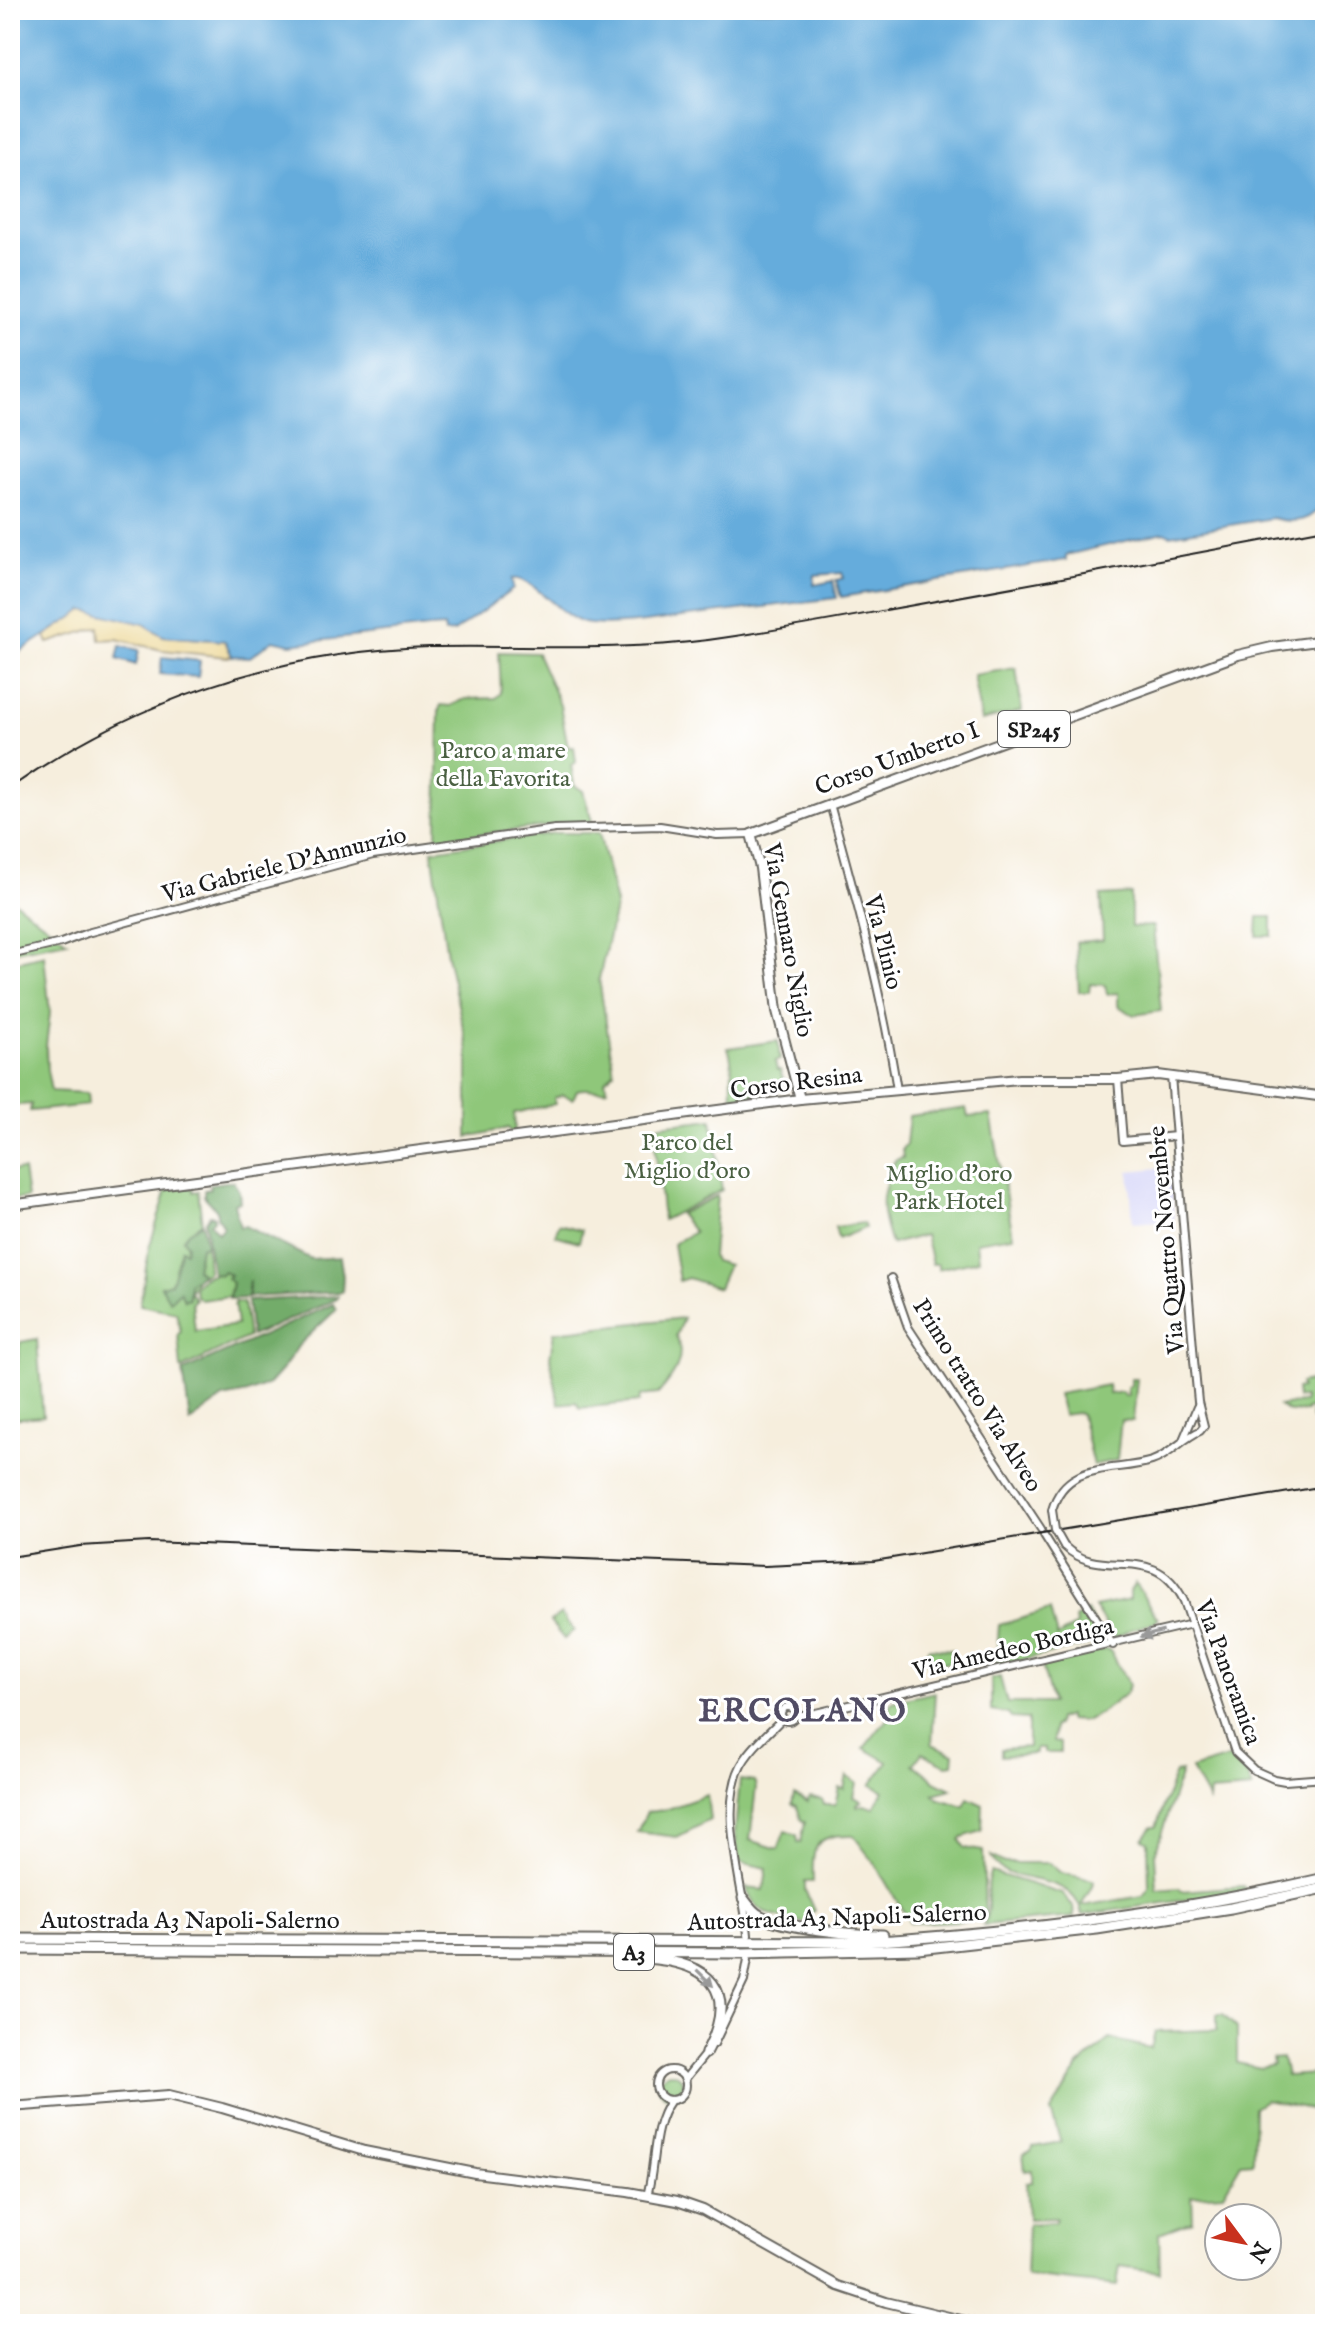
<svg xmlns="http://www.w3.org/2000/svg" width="1335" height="2334" viewBox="0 0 1335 2334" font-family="'IM FELL English',serif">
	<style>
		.built { fill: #d7d7f8 }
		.green { fill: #8fc77a; stroke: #56724b; stroke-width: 2 }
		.forest { fill: #73ac6a; stroke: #486443; stroke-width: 2 }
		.sand { fill: #eeda9e; stroke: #857b5d; stroke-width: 2 }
		.water { fill: #65acdc; stroke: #40647c; stroke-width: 2 }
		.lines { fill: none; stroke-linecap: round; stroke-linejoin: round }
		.minor-casing { stroke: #686660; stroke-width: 10 }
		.major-casing { stroke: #686660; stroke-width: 12 }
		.highway-casing { stroke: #686660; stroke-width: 13 }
		.minor { stroke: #fff; stroke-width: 6 }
		.major { stroke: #fff; stroke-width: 8 }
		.highway { stroke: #fff; stroke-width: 9 }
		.rail { stroke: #1c1c1c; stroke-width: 2 }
		.minor-bridge-casing { stroke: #686660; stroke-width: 10; stroke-linecap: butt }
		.minor-bridge { stroke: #fff; stroke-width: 6 }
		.oneway { fill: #999 }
		.labels { text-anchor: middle; stroke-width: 6; stroke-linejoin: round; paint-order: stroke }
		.shield { fill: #fff; stroke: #606060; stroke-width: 2 }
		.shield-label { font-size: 22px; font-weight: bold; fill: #1c1c1c }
		.park-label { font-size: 24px; fill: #4a6042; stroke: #fff }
		.street-label { font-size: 24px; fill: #1c1c1c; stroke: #fff }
		.district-label { font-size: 32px; font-weight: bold; letter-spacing: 2px; fill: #514c64; stroke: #fff }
	</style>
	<rect width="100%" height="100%" fill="#fff"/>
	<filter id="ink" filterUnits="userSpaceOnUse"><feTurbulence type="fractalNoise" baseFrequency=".0125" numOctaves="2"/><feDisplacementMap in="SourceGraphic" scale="16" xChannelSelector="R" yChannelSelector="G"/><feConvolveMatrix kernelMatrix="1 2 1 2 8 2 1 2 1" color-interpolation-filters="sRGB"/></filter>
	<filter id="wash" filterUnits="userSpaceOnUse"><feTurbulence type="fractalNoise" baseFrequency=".006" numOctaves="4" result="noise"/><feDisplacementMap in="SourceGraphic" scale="32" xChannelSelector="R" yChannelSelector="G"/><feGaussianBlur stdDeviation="1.8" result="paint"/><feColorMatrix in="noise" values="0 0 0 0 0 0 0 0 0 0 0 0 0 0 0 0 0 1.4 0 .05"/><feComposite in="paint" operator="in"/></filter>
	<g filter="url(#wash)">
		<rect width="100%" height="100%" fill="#f6eedd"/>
		<polygon class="built" points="1170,1167 1174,1220 1133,1223 1129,1171"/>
		<g class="green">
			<polygon points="499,652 537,653 560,705 568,747 574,747 576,762 571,765 574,785 583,791 592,821 437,839 439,710 441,705 450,706 465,699 496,698 501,693"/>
			<polygon points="1016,668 1022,711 981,721 973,675"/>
			<path d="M556 833H599L616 904 599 979 614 1072 605 1080 607 1089C596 1092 588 1087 577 1090L573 1099 563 1095 554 1098 555 1104 514 1113 515 1131 511 1132 509 1128 468 1137V1050L447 955 432 850Z"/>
			<polygon points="1131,894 1131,927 1153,926 1161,1011 1134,1015 1118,1006 1118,993 1107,994 1105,985 1090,984 1089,992 1079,992 1076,942 1103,940 1101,896"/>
			<polygon points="10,898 67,941 10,952"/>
			<polygon points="1258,917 1272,917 1272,936 1257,936"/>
			<polygon points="44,955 50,1013 46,1046 47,1070 51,1091 87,1093 88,1105 30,1111 31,1104 10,1106 10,963"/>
			<path d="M778 1041 780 1060 775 1061 777 1070H780L783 1079 786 1080 785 1089 762 1092V1099L740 1102 739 1097 732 1098C731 1082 734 1062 728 1048Z"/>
			<path d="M966 1108 968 1117 991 1115 1013 1236 976 1242 978 1260 938 1269V1264H932L925 1235 891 1244C878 1206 880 1196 895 1160L903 1158 902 1149 906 1144 909 1116Z"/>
			<polygon points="712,1119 722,1190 663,1220 653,1126"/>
			<polygon points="23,1170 27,1198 10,1200 10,1171"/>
			<polygon points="192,1186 193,1192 198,1191 202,1223 188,1232 183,1238 187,1245 185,1251 182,1249 171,1283 162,1286 178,1293 181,1290 188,1292 189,1283 196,1269 200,1246 206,1245 208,1271 197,1278 190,1291 195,1300 192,1302 195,1331 237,1325 234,1302 243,1302 248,1337 181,1369 178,1334 181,1332 176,1312 140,1305 149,1248 167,1190"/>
			<polygon points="717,1196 712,1256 714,1261 728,1265 718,1288 688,1278 679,1281 673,1244 694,1232 679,1214"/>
			<polygon points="863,1223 865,1228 838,1239 835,1227"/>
			<polygon points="559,1224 582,1230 579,1242 555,1235"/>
			<path d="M223 1271 230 1276 232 1283 229 1296 201 1300 196 1296 194 1288C201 1277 208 1273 220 1274Z"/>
			<path d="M683 1318 676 1336C687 1359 673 1377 658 1394L640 1396 639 1402 580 1408 576 1402 559 1404 550 1357 554 1332Z"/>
			<polygon points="37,1339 43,1416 10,1419 20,1342"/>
			<polygon points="1325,1378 1325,1419 1312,1419 1311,1408 1306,1409 1306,1411 1289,1412 1279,1406 1304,1402 1304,1398 1297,1398 1296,1389 1301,1388 1300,1383"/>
			<polygon points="1131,1379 1137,1379 1133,1421 1121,1420 1117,1460 1093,1465 1081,1415 1077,1413 1063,1415 1058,1394 1108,1385 1109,1394 1122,1392 1124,1396 1128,1396 1127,1387 1131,1386"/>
			<path d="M1135 1583 1158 1619C1148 1628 1137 1625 1126 1632 1122 1634 1119 1637 1114 1638L1094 1607 1130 1600V1591Z"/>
			<polygon points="1050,1610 1057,1637 1076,1625 1075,1619 1087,1611 1100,1635 1088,1638 1089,1645 996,1666 999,1625"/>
			<polygon points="561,1614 574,1631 564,1639 550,1622"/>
			<polygon points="928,1648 952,1650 951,1663 927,1662"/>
			<polygon points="1107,1649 1111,1652 1129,1685 1126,1694 1099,1714 1085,1721 1068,1720 1068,1716 1058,1719 1057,1725 1054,1726 1053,1742 1060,1743 1060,1753 1044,1753 1044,1748 1036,1748 1036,1754 1001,1756 1001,1749 1028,1747 1028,1719 1011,1718 1008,1714 991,1711 991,1679 1000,1677 1007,1703 1052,1703 1042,1665"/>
			<path d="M935 1692 932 1744 954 1754 953 1764 946 1765 922 1753 914 1764 935 1781 951 1789 933 1794 939 1799 964 1806 968 1798 983 1805 982 1831 962 1837 960 1840 965 1848 983 1851 985 1916 983 1920 910 1923 875 1864 853 1835C813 1834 812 1847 813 1882H805V1890L814 1911 808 1914 810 1924C780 1917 758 1919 746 1888L764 1890 767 1868 739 1862 735 1831 740 1780 754 1782 756 1787 750 1840 778 1849 785 1831 797 1835 798 1842H801L805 1822 801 1820 797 1806 792 1804 794 1795 808 1802 809 1797 822 1799 824 1805H835L839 1788 844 1789 847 1776 857 1783 854 1797 862 1801 857 1804V1807L864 1805 874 1808 883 1791 871 1785 888 1762 864 1748 888 1718 891 1702Z"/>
			<polygon points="1231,1757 1247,1775 1252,1789 1210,1792 1209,1801 1191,1769"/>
			<path d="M1181 1772 1155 1854 1157 1890 1180 1888 1181 1891 1244 1886 1247 1891 1082 1915C1071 1865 1004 1892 991 1856L1004 1863H1049L1061 1873 1093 1880 1094 1883 1081 1906 1143 1896 1149 1888 1148 1842 1143 1839 1152 1827H1156L1175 1773Z"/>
			<polygon points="707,1795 710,1820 677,1837 637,1832 647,1812 665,1810"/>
			<path d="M991 1872 1063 1894 1073 1906 1074 1917 983 1925C994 1907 982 1887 991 1872Z"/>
			<polygon points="1217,2015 1223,2015 1237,2028 1237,2063 1261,2068 1273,2065 1272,2059 1282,2058 1286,2076 1317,2074 1325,2069 1325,2112 1265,2100 1254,2107 1253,2162 1241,2163 1223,2194 1192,2196 1193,2221 1159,2233 1160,2272 1120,2266 1117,2286 1026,2276 1028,2224 1055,2222 1056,2218 1028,2219 1026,2183 1032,2182 1032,2170 1025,2171 1023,2154 1031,2151 1032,2147 1061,2142 1051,2112 1079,2066 1110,2039 1151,2048 1155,2032 1217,2030"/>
			<circle cx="671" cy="2085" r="12"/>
		</g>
		<g class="forest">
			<polygon points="233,1181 239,1191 240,1202 234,1203 240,1227 245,1226 311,1259 340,1257 343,1276 342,1292 249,1297 249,1280 247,1298 229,1299 232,1283 227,1278 230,1275 224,1271 220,1275 212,1273 205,1222 210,1215 214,1216 214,1220 210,1223 218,1233 223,1227 217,1216 217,1210 204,1196 204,1190 210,1189 209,1184"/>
			<polygon points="202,1223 206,1245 200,1247 196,1269 202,1274 189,1283 189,1298 184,1300 180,1291 170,1301 161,1286 171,1283 181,1249 185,1251 187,1245 183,1239 188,1232"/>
			<polygon points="338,1296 337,1299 251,1336 247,1301"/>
			<polygon points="333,1304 337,1309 299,1345 285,1366 269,1384 248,1393 223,1398 190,1422 183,1371"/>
		</g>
		<polygon class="sand" points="84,610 144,624 163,636 225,641 232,656 227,657 162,650 117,639 100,640 99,627 48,643 45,636"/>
		<g class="water">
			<path d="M10 10H1325V500C1312 522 1295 524 1272 518L1170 535 1164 532 1066 555V560L841 597 836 580 844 578 842 573 815 575 814 585 833 581 837 598C788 604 739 610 689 616 658 620 622 627 590 624 562 622 535 576 512 579L513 589 454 632 445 633 444 627 428 628 291 644 273 640 250 657 232 656 225 641 163 636 144 624 84 610 10 658Z"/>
			<polygon points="120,646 139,650 136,665 117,659"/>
			<polygon points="162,657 200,661 198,677 160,674"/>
		</g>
	</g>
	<g filter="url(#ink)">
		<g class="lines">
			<g class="minor-casing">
				<g id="minor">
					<path d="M830 804C856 898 882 993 897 1090"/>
					<polyline points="10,955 61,943 87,933 373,855 428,847 555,829 660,826 717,835 751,834"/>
					<polyline points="1118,1079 1123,1141 1176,1136"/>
					<polyline points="891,1278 908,1327 1041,1529"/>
					<polyline points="1183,1440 1197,1407"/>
					<path d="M1052 1510C1066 1460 1114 1473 1152 1461 1170 1455 1183 1438 1200 1431L1204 1426 1198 1402 1194 1360 1171 1076"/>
					<polyline points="1044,1535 1113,1645"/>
					<path d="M1064 1546C1103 1584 1153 1538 1184 1601L1235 1752 1254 1770 1274 1779 1285 1781 1325 1778"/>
					<circle cx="788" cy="1714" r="7"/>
					<polyline points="795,1715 807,1715 1192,1624"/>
					<path d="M748 1935C744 1887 715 1802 745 1759 755 1744 770 1731 783 1718"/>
					<polyline points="714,2044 744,1981 748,1959"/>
					<circle cx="671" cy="2085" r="15"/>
					<polyline points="685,2079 706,2053"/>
					<path d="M647 2196C656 2164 651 2128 671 2100"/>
				</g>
			</g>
			<g class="major-casing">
				<g id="major">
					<polyline points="800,1099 777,1011 760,868 751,834 1238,655 1272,647 1325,640"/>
					<polyline points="10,1205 800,1099 1019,1079 1118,1079 1158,1075 1325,1097"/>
					<polyline points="10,2107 169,2095 222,2108 364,2151 475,2173 628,2192 677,2201 703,2210 838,2286 886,2302 978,2324"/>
				</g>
			</g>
			<g class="highway-casing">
				<g id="highway">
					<path d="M743 1898C748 1905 754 1913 761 1916 784 1928 856 1935 883 1935"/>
					<path d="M10 1939 863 1942C1019 1932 1173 1913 1325 1878"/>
					<polyline points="10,1949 744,1953 918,1949 1097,1929 1231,1908 1325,1888"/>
					<path d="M644 1958C710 1962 740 1990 706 2053"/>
				</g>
			</g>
			<use href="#minor" class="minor"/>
			<use href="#major" class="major"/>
			<use href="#highway" class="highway"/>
			<g class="rail">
				<path d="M10 788C133 701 278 651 429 647 523 645 615 652 708 640 774 631 838 619 903 607 1044 582 1184 555 1325 529"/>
				<polyline points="10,1557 80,1546 149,1542 765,1566 874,1561 1325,1486"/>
			</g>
			<g class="minor-bridge-casing">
				<polyline id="minor-bridge" points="1052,1510 1055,1530 1064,1546"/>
			</g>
			<use href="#minor-bridge" class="minor-bridge"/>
		</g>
		<defs><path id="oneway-solid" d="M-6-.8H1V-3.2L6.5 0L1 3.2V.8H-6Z" transform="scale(2)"/></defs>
		<g class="oneway">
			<use href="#oneway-solid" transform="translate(1152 1634) rotate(166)"/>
			<use href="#oneway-solid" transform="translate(705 1978) rotate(45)"/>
		</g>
	</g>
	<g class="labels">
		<g class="shield">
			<rect x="998" y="711" width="72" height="36" rx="6"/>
			<rect x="614" y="1934" width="40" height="36" rx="6"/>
		</g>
		<g class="shield-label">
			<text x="1034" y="737">SP245</text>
			<text x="634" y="1960">A3</text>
		</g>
		<g class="park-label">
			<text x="503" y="758">Parco a mare<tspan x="503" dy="28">della Favorita</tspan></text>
			<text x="687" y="1150">Parco del<tspan x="687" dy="28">Miglio d'oro</tspan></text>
			<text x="949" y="1181">Miglio d'oro<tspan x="949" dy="28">Park Hotel</tspan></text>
		</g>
		<g class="street-label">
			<text transform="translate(897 758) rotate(-20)" y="8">Corso Umberto I</text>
			<text transform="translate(284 864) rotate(-14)" y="8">Via Gabriele D'Annunzio</text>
			<text transform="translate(789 940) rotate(80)" y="8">Via Gennaro Niglio</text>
			<text transform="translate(884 942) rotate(76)" y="8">Via Plinio</text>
			<text transform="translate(796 1082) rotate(-7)" y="8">Corso Resina</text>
			<text transform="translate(1166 1240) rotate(-95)" y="8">Via Quattro Novembre</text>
			<text transform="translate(978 1395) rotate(58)" y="8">Primo tratto Via Alveo</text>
			<text transform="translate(1013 1648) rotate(-13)" y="8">Via Amedeo Bordiga</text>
			<text transform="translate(1229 1672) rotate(70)" y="8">Via Panoramica</text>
			<text transform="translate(837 1917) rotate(-2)" y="8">Autostrada A3 Napoli-Salerno</text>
			<text x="190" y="1928">Autostrada A3 Napoli-Salerno</text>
		</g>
		<g class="district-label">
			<text x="803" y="1721">ERCOLANO</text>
		</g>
	</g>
	<rect width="1335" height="2334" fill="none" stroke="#fff" stroke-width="40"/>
	<g transform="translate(1243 2242) rotate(122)"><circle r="38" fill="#ffffff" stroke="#a4a4a4" stroke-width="2"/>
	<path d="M0-6L14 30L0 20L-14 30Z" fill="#c8321e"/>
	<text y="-12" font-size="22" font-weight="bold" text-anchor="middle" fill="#1c1c1c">N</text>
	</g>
</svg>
